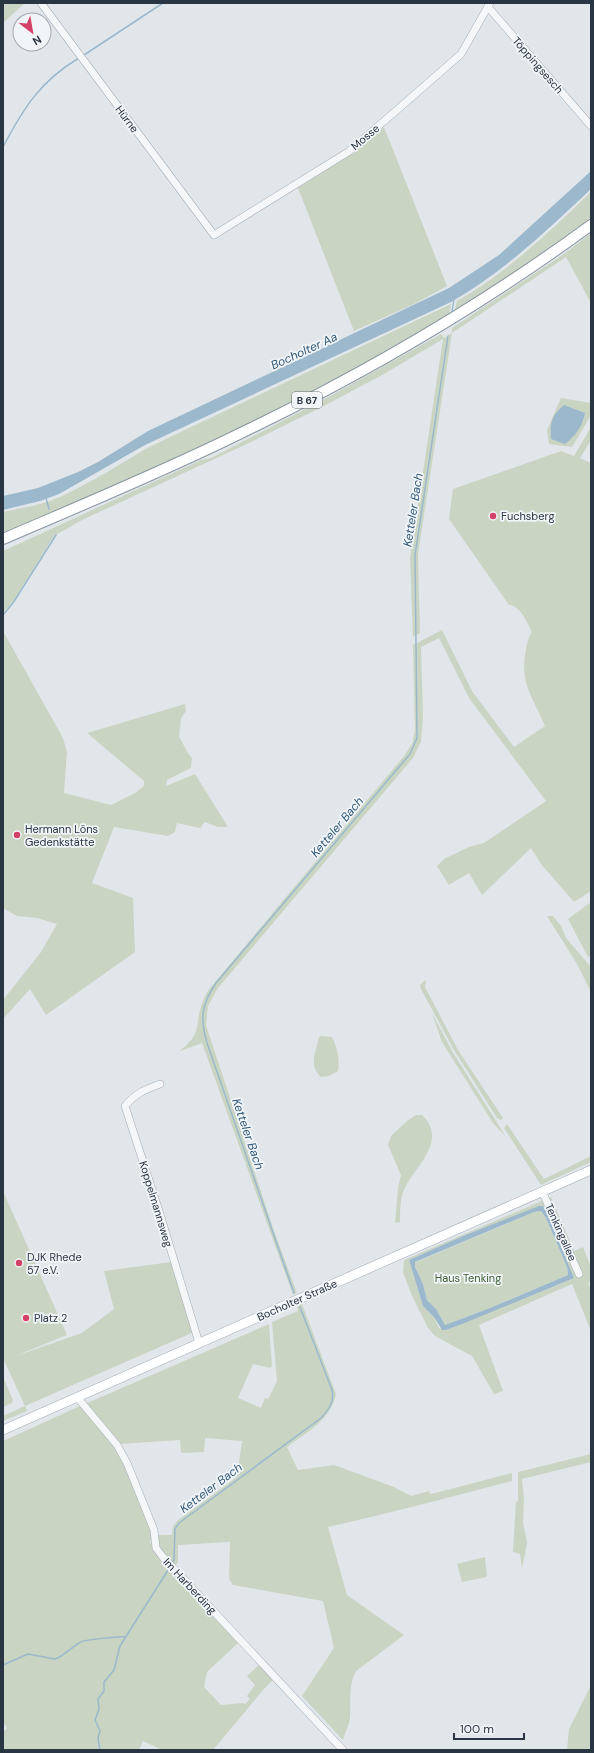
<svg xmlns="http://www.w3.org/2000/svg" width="594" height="1753" viewBox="0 0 594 1753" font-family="'DM Sans',sans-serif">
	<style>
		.green { fill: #c9d5c2; fill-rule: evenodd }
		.water { fill: #9bb8cc; fill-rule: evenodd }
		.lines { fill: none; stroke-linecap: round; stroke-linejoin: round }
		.stream { stroke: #9bb8cc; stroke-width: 1.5 }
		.minor-casing { stroke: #a6adb5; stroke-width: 8 }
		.major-casing { stroke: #a0abb7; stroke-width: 10 }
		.highway-casing { stroke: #8895a2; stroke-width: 12 }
		.minor { stroke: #f4f6f8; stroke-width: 7 }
		.major { stroke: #fff; stroke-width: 9 }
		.highway { stroke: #fff; stroke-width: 10 }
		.poi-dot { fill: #d44167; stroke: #f1f5f8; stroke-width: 1.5 }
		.labels { text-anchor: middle; stroke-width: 3.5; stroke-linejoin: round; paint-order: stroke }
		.shield { fill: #f1f5f8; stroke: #656f79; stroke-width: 1 }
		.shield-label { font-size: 10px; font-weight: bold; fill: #293543 }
		.street-label { font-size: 11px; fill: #293543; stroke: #f1f5f8 }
		.poi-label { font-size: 11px; fill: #293543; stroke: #f1f5f8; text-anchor: start }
		.park-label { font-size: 11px; fill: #426035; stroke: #f1f5f8 }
		.water-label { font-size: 12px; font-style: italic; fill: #315979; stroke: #f1f5f8 }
	</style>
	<rect width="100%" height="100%" fill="#e1e6eb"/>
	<g class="green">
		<polygon points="3,3 25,3 3,23"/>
		<polygon points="384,127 447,286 416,303 354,331 298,188 355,152"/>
		<path d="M591 192V222L454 314 457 301C508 272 549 232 591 192Z"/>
		<polygon points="591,233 591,303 566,257 452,333 418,554 420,633 413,637 410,558 443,339 384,374 322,407 249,443 82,520 54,536 12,603 3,613 3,551 201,460 211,458 334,394 441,334 444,338 452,333 452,328 564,254"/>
		<path d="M451 304 449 316 438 324 249 427 3 535V512C22 508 42 505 60 497 90 483 119 465 147 448Z"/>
		<polygon points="561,398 591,403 591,415 572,447 549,444 547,430"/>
		<path d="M591 427V440L580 458 591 463V891L574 902 541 864 531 848 482 895 469 873 449 885 437 866 444 859 469 847 484 843 546 801 469 698 439 638 421 647 423 716 421 742 413 758 218 988 208 1006 206 1025 274 1231 297 1293 293 1295 202 1043 180 1051C205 1030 193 1026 203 1001 205 994 210 988 215 982L404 756 412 744 415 731 413 645 442 630 472 691 514 747 545 726C533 698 519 682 526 650 527 643 528 638 532 632 527 623 521 606 509 605L449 519 453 489 561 451 574 456Z"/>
		<path d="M3 631 63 738 67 752 64 793 111 805 135 793 144 786V781L87 733 185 704 186 711 181 718 179 737C184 744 186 752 192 758L191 768 167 780 166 786 195 774 228 827H218L205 822 200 828 177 823 175 832 168 836 114 827 92 883 133 898 135 952 46 1015 30 989 3 1019V1000L41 952 57 924 37 918 17 916 3 908Z"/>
		<polygon points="591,902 591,955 588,957 568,919"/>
		<polygon points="547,916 553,916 561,926 566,938 591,967 591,992 577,964"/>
		<polygon points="426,980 425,987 458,1050 503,1118 501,1120 497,1118 454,1050 421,989 420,985"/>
		<polygon points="432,1013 452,1051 506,1137 493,1123 442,1042"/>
		<path d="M321 1036 332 1037C337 1047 340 1059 338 1071L329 1076 321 1077C308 1065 316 1052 319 1037Z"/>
		<path d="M416 1115H422C448 1141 417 1164 405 1188 400 1197 400 1211 400 1222L395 1223 398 1188 401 1175 388 1145 391 1136 407 1121Z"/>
		<polygon points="507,1124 544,1179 591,1156 591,1162 541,1185 504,1128"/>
		<polygon points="3,1191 67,1335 13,1357 82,1333 114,1309 104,1271 172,1262 194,1332 25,1406 27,1411 3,1421 3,1416 25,1406 3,1358"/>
		<path d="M551 1197 574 1251 583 1247 591 1267V1282L588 1283 591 1290V1331L572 1284 479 1325 503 1391 494 1394 472 1356 435 1336 428 1328 412 1296 403 1272 404 1260ZM543 1206 574 1278 446 1330 439 1328 434 1317 423 1306 409 1260 463 1236Z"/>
		<polygon points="541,1211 546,1218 567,1267 568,1275 490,1308 445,1325 436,1309 427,1300 423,1284 415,1267 414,1263 534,1212"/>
		<path d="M302 1304 336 1394C331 1420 307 1432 287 1447L298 1470 334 1465 394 1487 411 1496 429 1491 430 1494 435 1493 512 1473V1481C451 1497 390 1513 328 1527L347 1595 404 1635 356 1671C348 1686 351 1702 350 1718 349 1725 345 1733 343 1740L302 1696 334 1648 323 1601 233 1585 229 1579 230 1542 178 1545V1563L175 1565 159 1547 157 1535H172L173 1526 177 1521 237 1477 242 1441 205 1438 204 1452 181 1453 180 1440 119 1444 85 1404 269 1324 272 1366 270 1368 253 1364 238 1398 261 1408 265 1398 268 1399 277 1381 272 1322 298 1311 297 1306Z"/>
		<polygon points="3,1377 13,1400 12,1403 3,1407"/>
		<polygon points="80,1406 108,1437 124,1459 149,1519 152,1535 150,1542 156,1553 168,1569 238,1643 207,1672 204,1687 221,1705 243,1703 245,1704 250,1699 247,1696 255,1685 247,1676 259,1665 273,1680 263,1690 213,1750 162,1750 143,1741 139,1750 3,1750 3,1732 7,1728 3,1722 3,1441"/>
		<polygon points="591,1454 591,1462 522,1479 524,1500 523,1522 527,1543 522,1569 520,1554 513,1552 516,1502 518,1501 518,1472"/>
		<polygon points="485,1557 487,1577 462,1582 457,1564"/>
		<polygon points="591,1685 591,1750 567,1750 569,1729"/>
	</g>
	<g class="water">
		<path d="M591 171V189C545 232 506 270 451 302L145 445 59 494 40 501 3 510V496L38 488 78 472 98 462 148 431 449 288 499 255Z"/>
		<path d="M564 405 585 413C582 427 576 435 565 444L551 439C550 423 551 416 564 405Z"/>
		<path d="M539 1206H543L546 1211 574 1278 467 1322 446 1330H442L434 1317 423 1306 409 1260 463 1236ZM541 1211 546 1218 567 1267 568 1275 490 1308 445 1325 436 1309 427 1300 423 1284 415 1267V1262L534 1212Z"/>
	</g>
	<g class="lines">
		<g class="stream">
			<polyline points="84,55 163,3"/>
			<path d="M3 147C23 109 40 81 79 58"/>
			<polyline points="452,312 454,299"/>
			<polyline points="46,498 49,509"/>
			<polyline points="3,615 13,603 56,535"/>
			<path d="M294 1293 207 1043C200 1019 201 1005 216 983L410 754 417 738 415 555 448 336"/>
			<path d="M172 1564 174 1560 175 1529 179 1523 321 1418C328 1410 335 1402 332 1390L300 1307"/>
			<path d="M3 1665 28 1654 55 1659C63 1657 74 1645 81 1642 83 1640 121 1636 125 1637"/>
			<polyline points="100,1750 98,1738 100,1731 95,1720 99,1709 98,1699 104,1691 104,1682 114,1670 120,1646 170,1567"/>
		</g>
		<g class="minor-casing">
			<g id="minor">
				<polyline points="41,3 214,235 348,152 397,110 461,54 490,3"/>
				<polyline points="488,7 591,126"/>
				<path d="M160 1084C144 1090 136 1093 125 1106L160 1214 199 1343"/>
				<polyline points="542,1191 579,1274"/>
				<polyline points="77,1397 117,1445 127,1463 154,1530 156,1548 162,1556 343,1750"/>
			</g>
		</g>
		<g class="major-casing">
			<polyline id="major" points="3,1430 591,1170"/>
		</g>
		<g class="highway-casing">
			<path id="highway" d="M3 539C82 505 162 472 239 434 362 375 481 306 591 225"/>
		</g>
		<use href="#minor" class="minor"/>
		<use href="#major" class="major"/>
		<use href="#highway" class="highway"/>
	</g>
	<g class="poi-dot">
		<circle cx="493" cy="516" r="4"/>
		<circle cx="17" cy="835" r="4"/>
		<circle cx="19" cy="1263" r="4"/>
		<circle cx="26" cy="1318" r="4"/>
	</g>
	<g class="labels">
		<rect class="shield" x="292" y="392" width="30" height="16" rx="3"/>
		<g class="shield-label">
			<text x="307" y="404">B 67</text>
		</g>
		<g class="street-label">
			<text transform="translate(538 65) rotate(49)" y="4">Töppingsesch</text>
			<text transform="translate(127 119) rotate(53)" y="4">Hürne</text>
			<text transform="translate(365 137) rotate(-40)" y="4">Mosse</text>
			<text transform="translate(156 1204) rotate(73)" y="4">Koppelmannsweg</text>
			<text transform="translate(561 1232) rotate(66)" y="4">Tenkingallee</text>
			<text transform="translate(297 1300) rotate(-24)" y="4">Bocholter Straße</text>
			<text transform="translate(190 1586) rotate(47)" y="4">Im Harberding</text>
		</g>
		<g class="poi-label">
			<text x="501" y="520">Fuchsberg</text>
			<text x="25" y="833">Hermann Löns<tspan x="25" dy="13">Gedenkstätte</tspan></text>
			<text x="27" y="1261">DJK Rhede<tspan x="27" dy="13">57 e.V.</tspan></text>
			<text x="34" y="1322">Platz 2</text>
		</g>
		<g class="park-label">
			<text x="468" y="1282">Haus Tenking</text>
		</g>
		<g class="water-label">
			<text transform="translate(304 351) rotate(-25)" y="4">Bocholter Aa</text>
			<text transform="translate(413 510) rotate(-81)" y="4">Ketteler Bach</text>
			<text transform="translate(337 827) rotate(-50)" y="4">Ketteler Bach</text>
			<text transform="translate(248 1134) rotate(71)" y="4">Ketteler Bach</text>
			<text transform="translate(211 1488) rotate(-37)" y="4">Ketteler Bach</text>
		</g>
	</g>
	<rect width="594" height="1753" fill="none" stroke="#293543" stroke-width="8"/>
	<g transform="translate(32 32) rotate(149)"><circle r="19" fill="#f1f5f8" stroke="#a1a8b0"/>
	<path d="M0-3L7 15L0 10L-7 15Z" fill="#d44167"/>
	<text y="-6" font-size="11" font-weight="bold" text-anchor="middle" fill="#293543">N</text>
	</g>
	<path d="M454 1733v6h70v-6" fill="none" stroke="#293543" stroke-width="2"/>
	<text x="460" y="1733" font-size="12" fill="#293543" stroke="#f1f5f8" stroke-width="3" paint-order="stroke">100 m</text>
</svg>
